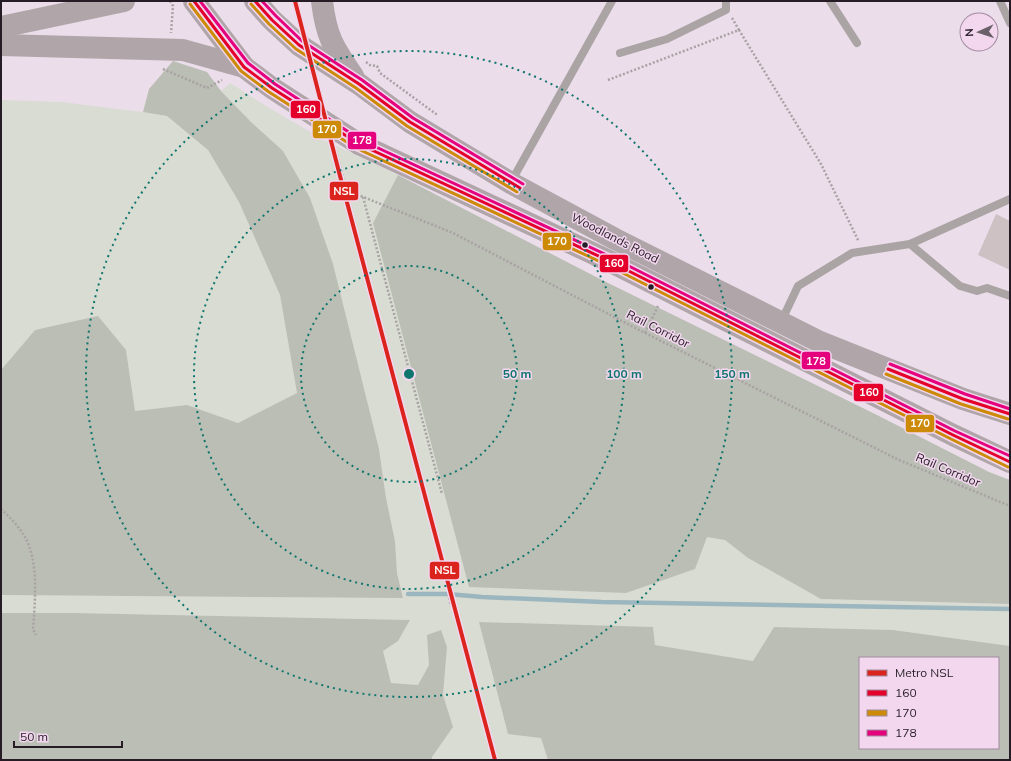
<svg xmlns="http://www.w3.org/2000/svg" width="1011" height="761" viewBox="0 0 1011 761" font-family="Mulish,sans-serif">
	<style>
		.green { fill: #d8dcd2 }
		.forest { fill: #babeb4; fill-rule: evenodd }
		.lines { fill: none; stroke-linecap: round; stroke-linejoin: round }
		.stream { stroke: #9cb6bf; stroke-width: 4.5 }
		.building { fill: #cec1c3 }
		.path { stroke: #a9a2a4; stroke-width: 2.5; stroke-dasharray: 2 2; stroke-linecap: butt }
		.lane { stroke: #aba4a4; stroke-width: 8 }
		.primary { stroke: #b0a6a9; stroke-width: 22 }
		.bus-1-casing { stroke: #f2d7ef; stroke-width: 6 }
		.bus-2-casing { stroke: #f2d7ef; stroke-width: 6 }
		.bus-3-casing { stroke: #f2d7ef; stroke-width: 6 }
		.bus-1 { stroke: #e4002b; stroke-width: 3 }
		.bus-2 { stroke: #cd8a07; stroke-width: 3 }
		.bus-3 { stroke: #e5007d; stroke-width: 3 }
		.metro-1-casing { stroke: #f2d7ef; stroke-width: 7 }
		.metro-1 { stroke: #dc241f; stroke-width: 4 }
		.ring { fill: none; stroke: #0f766e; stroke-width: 2; stroke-dasharray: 2 4 }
		.bus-dot { fill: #261c25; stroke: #f2d7ef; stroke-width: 1.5 }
		.labels { text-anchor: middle; stroke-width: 3; stroke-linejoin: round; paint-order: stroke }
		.street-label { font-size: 12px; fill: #261c25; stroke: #f2d7ef }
		.centre { fill: #0f766e; stroke: #f2d7ef; stroke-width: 2 }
		.ring-label { font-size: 12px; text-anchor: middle; font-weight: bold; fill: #0f766e; stroke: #f2d7ef; stroke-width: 3; stroke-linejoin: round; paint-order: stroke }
		.line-badge { stroke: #f2d7ef; stroke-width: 1.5 }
		.badge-label { font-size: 11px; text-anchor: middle; font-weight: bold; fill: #fff }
	</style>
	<rect width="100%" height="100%" fill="#ecddea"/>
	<g class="green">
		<polygon points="230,83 266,106 322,139 398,175 373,223 707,536 725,540 748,558 821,599 1010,604 1010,646 893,630 774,627 753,661 655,645 653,627 541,738 548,760 432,760 432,757 453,727 443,695 447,647 427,635 429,665 418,685 391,683 383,651 398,641 410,620 74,613 1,613 1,595 403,598 397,573 395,541 386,498 379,449 345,318 251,122 221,91"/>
		<polygon points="1,100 61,102 143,112 167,116 208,150 239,202 280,295 297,393 238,423 187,405 135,411 126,350 35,330 1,370"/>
	</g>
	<g class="forest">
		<polygon points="173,61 207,72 221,91 251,122 283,151 310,198 333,264 379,449 386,498 395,541 397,573 403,598 1,595 1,370 35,330 98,316 126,350 135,411 187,405 238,423 297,393 280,295 239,202 208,150 167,116 143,112 149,89"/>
		<polygon points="398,175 602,280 875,414 989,472 1010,480 1010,604 821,599 748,558 725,540 707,537 695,569 626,593 469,587 373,223"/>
		<polygon points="1,613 74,613 410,620 398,641 383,651 391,683 418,685 429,665 427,635 441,630 447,647 443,695 453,727 432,757 432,760 1,760"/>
		<path d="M479 622 653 627 655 645 753 661 774 627 893 630 1010 646V760H548L541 738 508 734ZM860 658H998V748H860Z"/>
	</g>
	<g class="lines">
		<polyline class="stream" points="408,594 448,594 482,597 602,602 1010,609"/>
	</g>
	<polygon class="building" points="996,214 1010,221 1010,270 978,255"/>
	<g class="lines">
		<g class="path">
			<polyline points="170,1 173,6 171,33"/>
			<polyline points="732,18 739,30"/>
			<polyline points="366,62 370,65 377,66 380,73 436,114 437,116"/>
			<polyline points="163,69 207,88 222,80"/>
			<polyline points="608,80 739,30 821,164 859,242"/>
			<polyline points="336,151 346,190 453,233 645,333 899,460 1010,506"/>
			<polyline points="363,197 442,494"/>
			<polyline points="645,333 658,306"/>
			<path d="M1 509C10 517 19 527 25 537 39 562 35 602 33 629L36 635"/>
			<polyline points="448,594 451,606"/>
		</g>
		<g class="lane">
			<polyline points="830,1 857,43"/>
			<polyline points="1000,1 1010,23"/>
			<polyline points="620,53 667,39 726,10 726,1"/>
			<polyline points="511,182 612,1"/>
			<polyline points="910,244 960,286 977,291 987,288 1010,296"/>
			<polyline points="781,322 798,286 852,253 910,244 1010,199"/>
		</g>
		<g class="primary">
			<polyline points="194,1 244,67 272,88 359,144 607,260 953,435 1010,462"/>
			<polyline points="255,1 272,20 299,45 359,84 410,122 511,183 615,239 820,342 963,399 1010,414"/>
			<path d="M322 1C326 36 333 47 353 76"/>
			<polyline points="1,27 124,1"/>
			<polyline points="1,45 183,50 244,67"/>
		</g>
		<g class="bus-1-casing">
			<g id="bus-1">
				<polyline points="194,1 244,67 272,88 359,144 607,260 953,435 1010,462"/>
				<polyline points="255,1 272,20 299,45 359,84 410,122 520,188"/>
				<polyline points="888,369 963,399 1010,414"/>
			</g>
		</g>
		<g class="bus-2-casing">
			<g id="bus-2">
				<polyline points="190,4 241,71 269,92 356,148 605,264 951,439 1008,467"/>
				<polyline points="251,4 269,24 296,49 356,88 407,126 517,192"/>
				<polyline points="886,374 961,404 1008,419"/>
			</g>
		</g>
		<g class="bus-3-casing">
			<g id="bus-3">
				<polyline points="200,1 248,63 275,84 361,140 609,256 955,431 1010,456"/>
				<polyline points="262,1 276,16 302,41 362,80 413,118 523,184"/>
				<polyline points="890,364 965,394 1010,409"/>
			</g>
		</g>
		<use href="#bus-1" class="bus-1"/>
		<use href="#bus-2" class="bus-2"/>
		<use href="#bus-3" class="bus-3"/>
		<g class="metro-1-casing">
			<polyline id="metro-1" points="295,1 340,176 495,760"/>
		</g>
		<use href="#metro-1" class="metro-1"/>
	</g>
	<g class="ring">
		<circle cx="409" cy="374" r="108"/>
		<circle cx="409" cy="374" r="215"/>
		<circle cx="409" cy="374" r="323"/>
	</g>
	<g class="bus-dot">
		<circle cx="585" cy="245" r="3.5"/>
		<circle cx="651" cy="287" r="3.5"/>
	</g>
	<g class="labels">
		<g class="street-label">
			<text transform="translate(615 238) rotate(27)" y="4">Woodlands Road</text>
			<text transform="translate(658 329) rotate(27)" y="4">Rail Corridor</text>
			<text transform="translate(948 470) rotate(23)" y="4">Rail Corridor</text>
		</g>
	</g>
	<circle cx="409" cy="374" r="6" class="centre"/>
	<g class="ring-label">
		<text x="517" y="378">50 m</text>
		<text x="624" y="378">100 m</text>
		<text x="732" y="378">150 m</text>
	</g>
	<g class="line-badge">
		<rect x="290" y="100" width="31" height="19" rx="4" fill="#e4002b"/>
		<rect x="312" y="120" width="30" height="19" rx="4" fill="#cd8a07"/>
		<rect x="347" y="131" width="30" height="19" rx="4" fill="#e5007d"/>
		<rect x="329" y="181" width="30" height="20" rx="4" fill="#dc241f"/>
		<rect x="542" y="232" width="30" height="19" rx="4" fill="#cd8a07"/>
		<rect x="599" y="254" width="30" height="19" rx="4" fill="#e4002b"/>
		<rect x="801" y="351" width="30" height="19" rx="4" fill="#e5007d"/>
		<rect x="853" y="383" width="31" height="19" rx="4" fill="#e4002b"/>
		<rect x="905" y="414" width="30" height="19" rx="4" fill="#cd8a07"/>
		<rect x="429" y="561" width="31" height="19" rx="4" fill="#dc241f"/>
	</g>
	<g class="badge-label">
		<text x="306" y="113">160</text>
		<text x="327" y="133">170</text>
		<text x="362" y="144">178</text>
		<text x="344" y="195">NSL</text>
		<text x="557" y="245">170</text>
		<text x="614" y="267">160</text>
		<text x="816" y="365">178</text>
		<text x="869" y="396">160</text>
		<text x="920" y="427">170</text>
		<text x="445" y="574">NSL</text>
	</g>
	<rect width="1011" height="761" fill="none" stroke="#261c25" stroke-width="4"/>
	<rect x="859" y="657" width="140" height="92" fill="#f2d7ef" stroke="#a08c9e"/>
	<rect x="867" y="670" width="20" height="6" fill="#dc241f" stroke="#a08c9e"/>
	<text x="895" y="677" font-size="12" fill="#261c25">Metro NSL</text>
	<rect x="867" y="690" width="20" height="6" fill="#e4002b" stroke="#a08c9e"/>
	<text x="895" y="697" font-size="12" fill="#261c25">160</text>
	<rect x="867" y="710" width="20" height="6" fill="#cd8a07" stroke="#a08c9e"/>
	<text x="895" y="717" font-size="12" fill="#261c25">170</text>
	<rect x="867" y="730" width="20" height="6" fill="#e5007d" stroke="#a08c9e"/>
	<text x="895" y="737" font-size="12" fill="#261c25">178</text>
	<g transform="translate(979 32) rotate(267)"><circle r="19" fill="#f2d7ef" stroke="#a08c9e"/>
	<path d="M0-3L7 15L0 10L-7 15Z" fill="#6b606a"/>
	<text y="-6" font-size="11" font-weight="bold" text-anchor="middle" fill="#261c25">N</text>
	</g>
	<path d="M14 741v6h108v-6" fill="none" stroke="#261c25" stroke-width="2"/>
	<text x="20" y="741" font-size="12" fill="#261c25" stroke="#f2d7ef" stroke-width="3" paint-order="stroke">50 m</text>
</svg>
